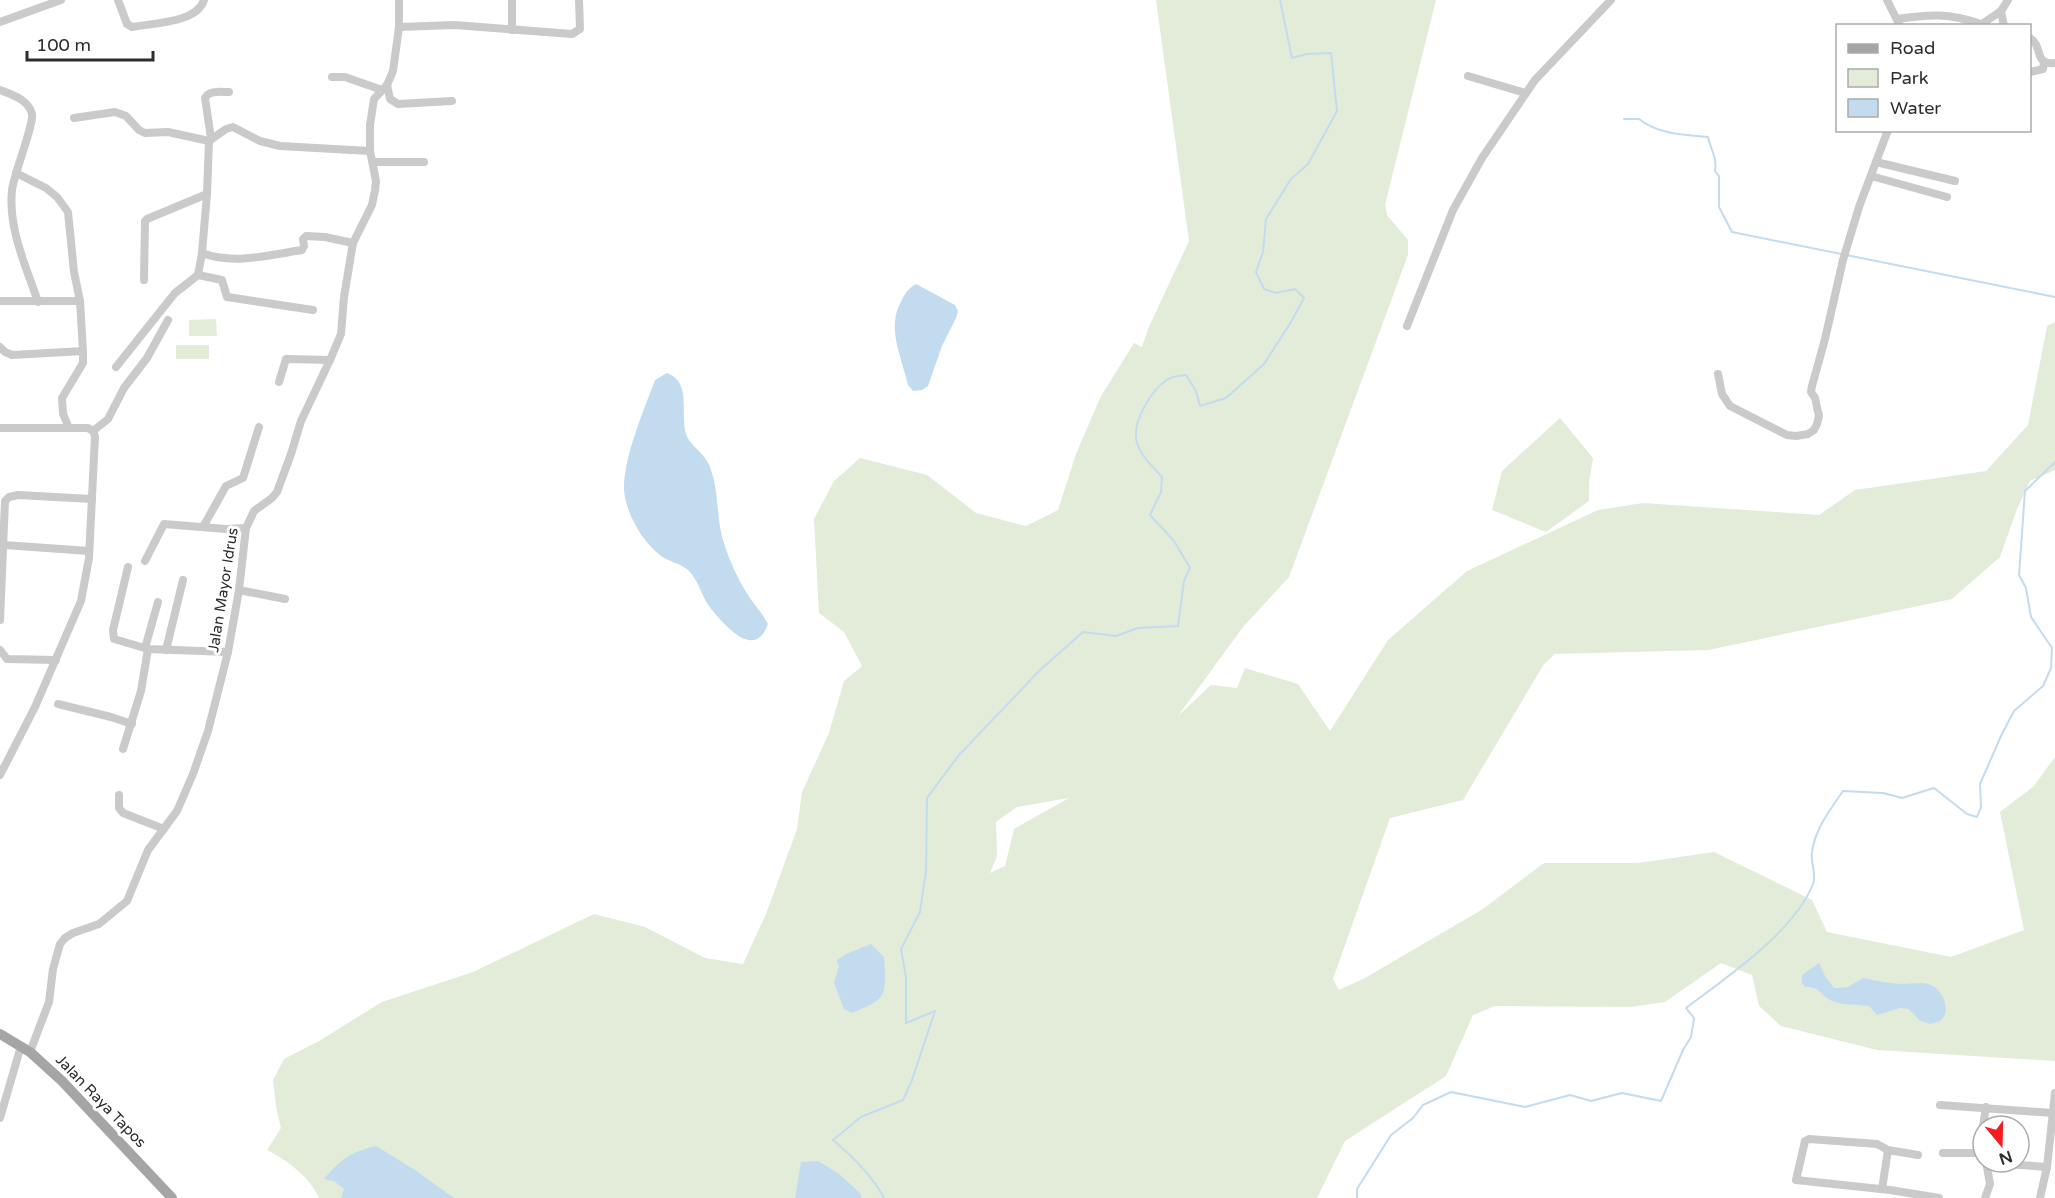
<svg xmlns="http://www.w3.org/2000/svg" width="2055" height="1198" viewBox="0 0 2055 1198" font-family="'Varela Round',sans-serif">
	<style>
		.green { fill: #e2ecd9; fill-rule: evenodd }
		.water { fill: #c3dbef }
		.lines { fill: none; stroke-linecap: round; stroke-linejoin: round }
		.stream { stroke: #c3dbef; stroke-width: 2 }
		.minor { stroke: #cacaca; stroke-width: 8 }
		.major { stroke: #a5a5a5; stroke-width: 10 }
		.labels { text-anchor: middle; stroke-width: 6; stroke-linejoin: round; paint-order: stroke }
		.street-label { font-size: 15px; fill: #2d2d2d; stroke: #fff }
	</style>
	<rect width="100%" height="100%" fill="#fff"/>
	<g class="green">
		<path d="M1156 0H1436L1385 205 1387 215 1408 240V255L1289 577 1243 627 1178 716 1211 685 1237 688 1245 668 1298 684 1330 731 1388 640 1467 571 1598 510 1643 503 1819 515 1855 490 1986 471 2028 425 2047 326 2055 322V470L2030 481 2017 509 2000 557 1952 599 1708 650 1555 654 1544 664 1463 800 1390 818 1333 979 1339 990 1365 978 1483 909 1544 863H1638L1714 852 1812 900 1827 932 1951 957 2024 930 2000 812 2033 787 2055 757V1061L1877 1050 1781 1026 1759 1006 1752 975 1721 963 1665 1002 1630 1007 1495 1006 1473 1015 1446 1076 1345 1141 1317 1198H319C309 1176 288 1161 267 1150L281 1128 276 1107 273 1080 284 1059 319 1041 382 1002 473 972 594 914 645 927 705 958 743 964 766 914 797 829 802 792 829 733 844 681 862 666 844 632 819 613 814 519 834 481 860 458 927 475 976 513 1026 526 1058 510 1076 454 1100 398 1134 343 1142 347 1148 329 1189 241ZM1069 798 1014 829 1005 866 990 873 997 856 996 822 1017 807Z"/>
		<polygon points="216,319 217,336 189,336 189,320"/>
		<rect x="176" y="345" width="33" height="14"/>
		<polygon points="1560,418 1593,458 1589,483 1589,501 1546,532 1492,510 1502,471"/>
	</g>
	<g class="water">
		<path d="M916 284 955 305 958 311 956 318 942 346 928 386 922 390 913 391 908 385C902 358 886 327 901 302 905 293 908 289 916 284Z"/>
		<path d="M667 373C692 382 680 413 686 434 689 445 705 453 710 467 719 490 716 516 723 540 729 560 738 580 750 598 756 607 763 614 768 624 755 662 723 624 709 606 701 595 699 581 689 571 681 563 669 562 661 556 642 541 626 514 624 490 623 458 644 410 655 380Z"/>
		<path d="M871 944 884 957C886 995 889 998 852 1013L844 1009 834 983 839 966 837 960 846 954Z"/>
		<path d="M1819 963 1825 976 1834 988 1848 987 1863 978C1876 981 1888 983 1900 984 1910 984 1924 981 1933 986 1942 991 1951 1009 1942 1019 1940 1022 1934 1023 1930 1024L1919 1020 1909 1009 1900 1008 1877 1015 1869 1006C1856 1004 1843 1006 1830 1000 1820 995 1819 985 1805 987L1802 983V975Z"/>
		<path d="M376 1146 415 1170 454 1198H341L344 1189 334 1181 324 1179C341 1159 351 1152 376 1146Z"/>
		<polygon points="818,1161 839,1174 861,1194 861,1198 795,1198 801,1162"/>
	</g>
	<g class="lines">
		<g class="stream">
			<path d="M1624 119H1639C1657 134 1685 135 1708 137 1711 151 1717 156 1715 171L1719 176V207L1732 232 2055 297"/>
			<path d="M884 1198C872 1175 852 1156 833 1140L861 1117 903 1100 912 1080 935 1011 906 1023V977L901 949 920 912 923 891 926 872 927 798 959 755 1040 670 1083 632 1116 636 1138 628 1178 626 1184 581 1190 568 1174 541 1150 515 1161 492 1162 477C1153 467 1141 456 1137 443 1131 423 1151 390 1168 379 1172 376 1180 376 1186 375L1196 391 1200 406 1226 398 1264 364 1291 322 1304 298 1295 289 1276 293 1264 289 1256 272 1263 252 1266 219 1291 179 1308 164 1337 111 1331 53 1307 54 1292 58 1280 0"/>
			<path d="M1357 1198V1189L1391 1135 1413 1118 1423 1105 1451 1092 1525 1107 1570 1095 1591 1101 1622 1093 1661 1101 1683 1050 1691 1037 1694 1018 1686 1008C1727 977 1794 932 1813 884 1817 875 1810 862 1812 852 1815 829 1830 810 1843 791L1883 793 1902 798 1934 788 1967 814 1977 817 1981 807 1980 784 2001 736 2014 711 2043 686 2051 668 2052 648 2031 617 2026 588 2019 575 2025 491 2055 462"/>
		</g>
		<g class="minor">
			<path d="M118 0 127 24 132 27C153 23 197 23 204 0"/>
			<polyline points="512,0 512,30"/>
			<polyline points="1887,0 1900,26"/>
			<polyline points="2001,11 2004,26"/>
			<path d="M1897 19C1930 14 1949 13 1981 24"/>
			<polyline points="0,22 61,0"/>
			<polyline points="1979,26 2001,11 2008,0"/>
			<polyline points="399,27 454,25 572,34 580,29 579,0"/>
			<path d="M2030 38C2044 47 2033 65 2055 63"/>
			<polyline points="2030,72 2043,69 2044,63"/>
			<polyline points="1468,76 1525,93"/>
			<polyline points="332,77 345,77 382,90"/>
			<polyline points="387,85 390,99 398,104 452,101"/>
			<path d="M0 90C12 95 28 99 32 114 34 124 14 174 12 190 8 229 26 266 38 302"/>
			<polyline points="74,118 115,112 126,116 139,130 145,133 168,132 209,141 226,129 233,127 260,141 280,146 370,151"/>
			<path d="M211 138 205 98C209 90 221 92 229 92"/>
			<polyline points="373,162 424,162"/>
			<polyline points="1876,162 1955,181"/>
			<polyline points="16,173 46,188 57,197 68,212 74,272 80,301 83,351 83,363 62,398 63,414 69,428"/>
			<polyline points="1871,176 1947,197"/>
			<path d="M202 253C233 265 270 255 302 250L304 246 303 239 306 236 325 237 353 243"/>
			<polyline points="198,275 222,280 227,297 313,310"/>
			<polyline points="144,280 145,221 147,219 207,194"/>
			<polyline points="0,301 80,301"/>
			<polyline points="1407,326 1453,210 1482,158 1535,80 1611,0"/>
			<polyline points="0,347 5,352 12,355 83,351"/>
			<polyline points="116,367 175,293 198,275 202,253 207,194 209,141"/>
			<polyline points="1718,374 1722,394 1730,406 1787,435 1796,436 1808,434 1814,430 1817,424 1819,416 1815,398 1811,392 1812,386 1825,339 1843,260 1859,207 1888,130"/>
			<polyline points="279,382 286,359 330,360"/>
			<polyline points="0,428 88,428 93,431 95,436 89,558 81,601 35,707 0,775"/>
			<polyline points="93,431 108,419 124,388 147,358 168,320"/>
			<polyline points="203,527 226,486 243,478 259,427"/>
			<polyline points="4,545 89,551"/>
			<polyline points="145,561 164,524 226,529 246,528"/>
			<polyline points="128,567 113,630 114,639 148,649 228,652"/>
			<polyline points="239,590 285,599"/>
			<polyline points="0,620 5,501 9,497 18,495 92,499"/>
			<polyline points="145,648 158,602"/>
			<polyline points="0,650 7,659 56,660"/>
			<polyline points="166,650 183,580"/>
			<polyline points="58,704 111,717 132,724"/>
			<polyline points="123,749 141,691 148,649"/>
			<polyline points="119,795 119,808 123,813 164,829"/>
			<polyline points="30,1052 49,1002 53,969 60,944 65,938 73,933 99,924 127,901 148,850 177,811 193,774 208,731 228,652 239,590 246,528 254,511 272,498 277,492 291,454 301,421 330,360 341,334 344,297 353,243 372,205 375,190 376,181 370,151 370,125 374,99 387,85 393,71 399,27 399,0"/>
			<polyline points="1940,1105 2053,1113"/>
			<polyline points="0,1118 21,1046"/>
			<polyline points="1983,1126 1986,1107"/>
			<polyline points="1888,1150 1877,1144 1809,1139 1805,1141 1796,1180 1890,1190 1939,1198"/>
			<polyline points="1943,1153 1978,1153 1983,1127"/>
			<polyline points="1882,1189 1888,1150 1918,1155"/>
			<polyline points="1985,1198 1990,1184 1987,1167 1991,1163 2047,1167"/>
			<polyline points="2040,1198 2047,1167 2055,1093"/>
		</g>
		<polyline class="major" points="0,1034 30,1052 62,1081 172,1198"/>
	</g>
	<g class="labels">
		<g class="street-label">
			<text transform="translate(223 590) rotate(-81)" y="5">Jalan Mayor Idrus</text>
			<text transform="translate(101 1101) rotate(46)" y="5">Jalan Raya Tapos</text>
		</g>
	</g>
	<rect x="1836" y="24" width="195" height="108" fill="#ffffff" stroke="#ababab" stroke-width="1.5"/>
	<rect x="1848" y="44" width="30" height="9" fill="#a5a5a5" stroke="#ababab" stroke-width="1.5"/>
	<text x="1890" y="54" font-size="18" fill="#2d2d2d">Road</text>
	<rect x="1848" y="69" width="30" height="18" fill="#e2ecd9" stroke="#ababab" stroke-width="1.5"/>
	<text x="1890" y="84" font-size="18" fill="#2d2d2d">Park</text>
	<rect x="1848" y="99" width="30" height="18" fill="#c3dbef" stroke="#ababab" stroke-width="1.5"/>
	<text x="1890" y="114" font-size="18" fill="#2d2d2d">Water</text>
	<g transform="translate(2001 1144) rotate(161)"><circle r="28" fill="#ffffff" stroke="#ababab" stroke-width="1.5"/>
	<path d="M0-4.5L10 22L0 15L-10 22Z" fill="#f71c22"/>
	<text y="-9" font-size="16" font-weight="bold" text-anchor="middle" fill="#2d2d2d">N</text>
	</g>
	<path d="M27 51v9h126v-9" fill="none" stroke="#2d2d2d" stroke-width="3"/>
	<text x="36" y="51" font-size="18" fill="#2d2d2d" stroke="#ffffff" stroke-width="4.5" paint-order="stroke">100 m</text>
</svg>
